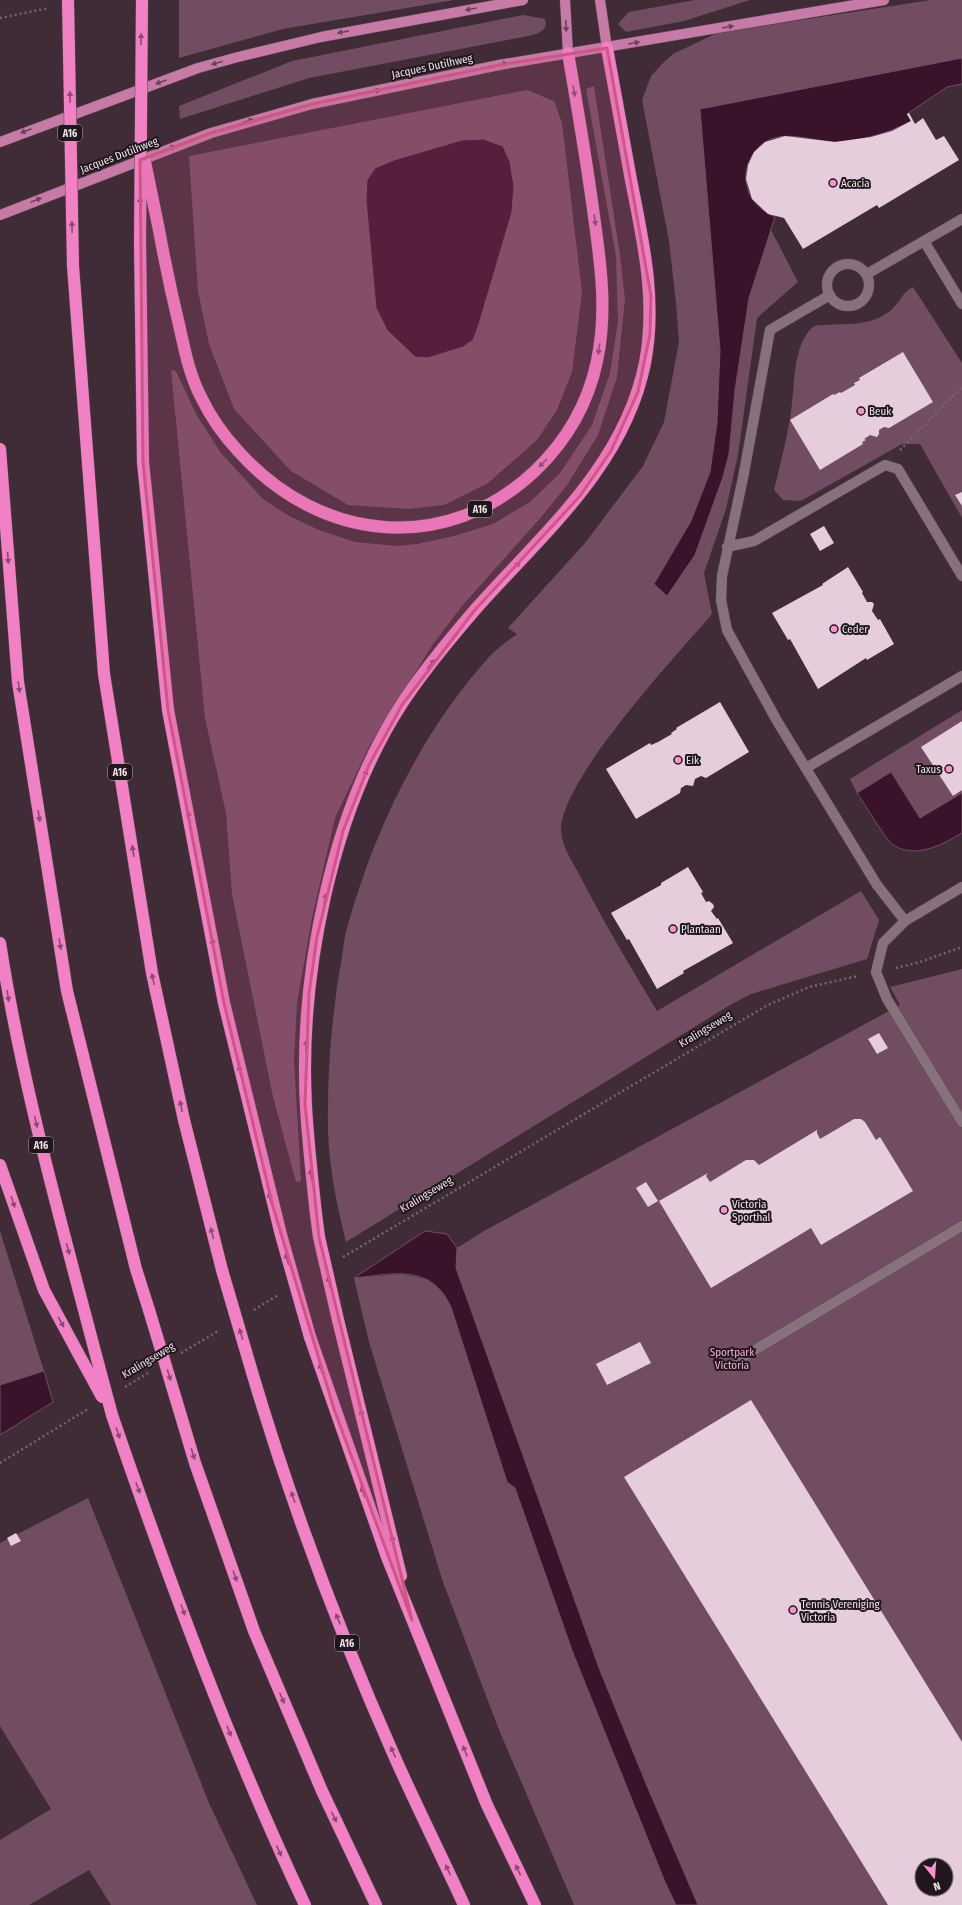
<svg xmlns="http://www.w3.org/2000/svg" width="962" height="1905" viewBox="0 0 962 1905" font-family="'Fira Sans Condensed',sans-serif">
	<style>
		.green { fill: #724d62; fill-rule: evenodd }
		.water { fill: #3a122b; stroke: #705064 }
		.building { fill: #e6cddb; fill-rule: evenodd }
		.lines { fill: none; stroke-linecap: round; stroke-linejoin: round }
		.minor-casing { stroke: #594a53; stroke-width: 11 }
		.major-casing { stroke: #594a53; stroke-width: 11 }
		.highway-casing { stroke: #594a53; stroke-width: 13 }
		.path { stroke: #76656e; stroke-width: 2.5; stroke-dasharray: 2 3; stroke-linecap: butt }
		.minor { stroke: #87717d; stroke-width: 10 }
		.major { stroke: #c77aa8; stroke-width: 10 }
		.highway { stroke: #f180c5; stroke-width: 12 }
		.highway-bridge-casing { stroke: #594a53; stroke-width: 13; stroke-linecap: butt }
		.highway-bridge { stroke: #f180c5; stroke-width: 12 }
		.oneway { fill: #6b445b }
		.oneway2 { fill: #884c70 }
		.marked { fill: #cf5585; fill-opacity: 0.2; stroke: #cf5585; stroke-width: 3; stroke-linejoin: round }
		.poi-dot { fill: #f790cd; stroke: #20171c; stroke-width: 1.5 }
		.labels { text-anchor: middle; stroke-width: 4; stroke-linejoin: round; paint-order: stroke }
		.shield { fill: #20171c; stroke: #b0a5ab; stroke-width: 1 }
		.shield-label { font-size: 10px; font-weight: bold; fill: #eee2e8 }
		.street-label { font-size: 11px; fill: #eee2e8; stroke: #20171c }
		.poi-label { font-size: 11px; fill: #eee2e8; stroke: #20171c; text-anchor: start }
		.park-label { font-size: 11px; fill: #f9add8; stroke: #20171c }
	</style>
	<rect width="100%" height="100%" fill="#3f2c37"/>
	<g class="green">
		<polygon points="179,0 454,0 283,29 179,58"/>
		<polygon points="695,0 750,0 684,21 626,32 618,24 629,12"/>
		<path d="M931 0H962V58L700 109 720 350 717 423 710 472 691 521 654 584 667 596 695 555 729 454 735 390 749 298 771 230 798 282 757 318 738 455 726 509 704 573 712 614C677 655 561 779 561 830 561 845 572 861 579 874 603 921 630 966 657 1011L861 891 879 920 867 959 751 994 730 1005 346 1242C337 1206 329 1167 328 1130 327 1079 331 1025 339 974 342 960 343 945 346 932 373 832 420 734 489 657 497 648 508 641 517 634L508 628 585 543 643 466 664 422 679 342 676 303 669 241 642 100 651 76 662 64 673 54 717 33Z"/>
		<path d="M523 15 545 19C550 33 532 35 523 37L309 78 180 119 179 106 292 61Z"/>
		<polygon points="594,86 620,255 625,299 617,377 598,435 567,485 543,515 462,606 433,644 370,745 335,818 312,918 297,1003 294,1060 301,1181 296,1182 273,1097 232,894 226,813 205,718 171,370 176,371 196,414 221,453 263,499 289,516 319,530 355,542 397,546 417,544 454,536 493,524 530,502 560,473 592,425 610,373 618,322 616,256 586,89"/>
		<path d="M527 90 554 101 562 123 582 292 572 372 557 410 537 440 488 483 444 505 408 509 348 505 291 471 234 409 209 344 198 291 189 156ZM462 140 512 212 479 324 473 340 463 347 376 308 366 200 367 180 375 168 394 160Z"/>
		<path d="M913 287 962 363V518L920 444H902L801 501 783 500 774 490C780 465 787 439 791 412 795 386 792 344 814 326 840 322 867 329 890 311 899 304 903 291 913 287Z"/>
		<polygon points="962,710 962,793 920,818 891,772 857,793 850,779"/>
		<path d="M962 969V1905H698L647 1786 599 1668 456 1268 457 1248 484 1231 900 1005 890 987ZM922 1865H946V1889H922Z"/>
		<polygon points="0,1231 44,1371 0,1385"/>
		<path d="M402 1274C428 1279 439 1280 451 1307L507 1482 515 1488 676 1905H574L499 1730 443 1582 369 1342 354 1278Z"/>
		<polygon points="88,1498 209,1803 257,1905 111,1905 89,1870 29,1905 0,1905 0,1840 51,1809 0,1726 0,1543"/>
	</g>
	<g class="water">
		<path d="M962 58V84L947 87 907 114 911 121C889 133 867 139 842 142 812 144 776 122 754 153 748 161 745 171 746 181 748 199 760 210 775 217L749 298 735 390 729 454 723 477 695 555 667 596 654 584 691 521 710 472 717 423 720 350 700 109Z"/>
		<polygon points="483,139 503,146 510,162 514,186 512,212 479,324 473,340 463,347 428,358 415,357 387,330 376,308 366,200 367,180 375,168 394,160 462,140"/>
		<path d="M891 772 920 818 962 793V833C942 845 914 860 892 844 885 838 864 803 857 793Z"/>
		<path d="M425 1231 447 1234 457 1248 456 1268 599 1668 647 1786 698 1905H676L665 1882 573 1653 515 1488 507 1482 451 1307C431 1263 393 1274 354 1278Z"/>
		<polygon points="44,1371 53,1402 0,1435 0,1385"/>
	</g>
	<g class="building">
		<polygon points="909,113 915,124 923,118 936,140 944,136 959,160 879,208 877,205 803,249 784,218 768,214 752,199 746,179 748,165 754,152 765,142 785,136 835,142 871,137 892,131 911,121 907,114"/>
		<polygon points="903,352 933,402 889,428 884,427 879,430 879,434 877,437 870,435 864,439 866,440 862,442 863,444 820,470 790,420 833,394 834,395 840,392 841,393 855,385 854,383 860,380 859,378"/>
		<polygon points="962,492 962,506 955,495"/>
		<polygon points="824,526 834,543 820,551 810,534"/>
		<polygon points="848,567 863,592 862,593 867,602 872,602 874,604 872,611 878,620 880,619 894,644 867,660 866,658 818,689 790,639 788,640 772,613 823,585 822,584"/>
		<polygon points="720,702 749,752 706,778 701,776 695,779 693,786 686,785 681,788 680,793 636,819 606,769 650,743 651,745 658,742 672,734 671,733 677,729 676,728"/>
		<polygon points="962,721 962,790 953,796 921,747"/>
		<polygon points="688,867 703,892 701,893 706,902 709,901 713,904 714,907 711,911 717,919 718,918 733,943 683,971 684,973 657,989 629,939 627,940 611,913 661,885 661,883"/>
		<polygon points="879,1033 888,1048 877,1054 868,1039"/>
		<polygon points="854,1119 861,1119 865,1122 876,1140 880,1137 913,1191 821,1245 811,1228 711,1288 659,1201 708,1173 706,1176 710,1182 746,1160 754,1160 759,1165 817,1130 817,1133 820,1139"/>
		<polygon points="646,1182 658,1201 648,1207 636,1188"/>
		<polygon points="640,1342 651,1363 607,1385 596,1364"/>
		<path d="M751 1400 962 1742V1905H888L624 1477ZM922 1865H946V1889H922Z"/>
		<polygon points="16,1533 21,1541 11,1546 7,1538"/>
	</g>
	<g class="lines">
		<g class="minor-casing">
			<g id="minor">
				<polyline points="924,241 962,304"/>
				<circle cx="848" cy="285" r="21"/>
				<polyline points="867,274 962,219"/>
				<polyline points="830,295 770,330 743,478 722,576 721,600 727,630 777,721 877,885 905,921"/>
				<polyline points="727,547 754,541 885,465 898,469 962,576"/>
				<polyline points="806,768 962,676"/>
				<polyline points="962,887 905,921 883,943 876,972 887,999 962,1122"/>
				<polyline points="738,1360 962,1226"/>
			</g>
		</g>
		<g class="major-casing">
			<g id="major">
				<polyline points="565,0 568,53"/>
				<polyline points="600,0 607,48"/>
				<polyline points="0,142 198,68 238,57 321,37 523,0"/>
				<polyline points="0,215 211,133 312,104 499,65 884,0"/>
			</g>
		</g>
		<g class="highway-casing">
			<g id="highway">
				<path d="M159 230C165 263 172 296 180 329 185 352 190 376 201 397 210 416 224 436 239 452 320 542 446 556 536 470 568 439 588 404 597 361 608 310 600 259 593 209 586 157 577 105 568 53"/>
				<polyline points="140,242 143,462 168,710 224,1003 281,1235"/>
				<polyline points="73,266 104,674 152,973 184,1120 222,1270"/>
				<polyline points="0,449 18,682 67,991 136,1269 149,1310"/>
				<path d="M0 943C21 1079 58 1211 93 1344"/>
				<polyline points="0,1165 44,1290 78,1353"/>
				<path d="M316 1214C312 1178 308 1142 306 1106 299 976 331 812 403 702 424 670 449 640 474 611 541 535 624 467 645 363 657 300 643 241 631 180 623 136 615 92 607 48"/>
				<polyline points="338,1320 401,1576"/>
				<polyline points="310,1337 387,1557 487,1805 535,1905"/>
				<path d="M252 1372C291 1504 340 1634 396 1760 418 1809 442 1857 464 1905"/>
				<path d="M112 1415C169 1581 230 1746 305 1905"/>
				<polyline points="181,1416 195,1463 254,1631 322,1791 376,1905"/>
			</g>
		</g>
		<g class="path">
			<polyline points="0,18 49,8"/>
			<polyline points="900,450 962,387"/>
			<polyline points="896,968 920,962 962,947"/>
			<polyline points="343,1257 766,1006 809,987 858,976"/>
			<polyline points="254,1310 278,1295"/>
			<polyline points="181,1353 220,1330"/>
			<polyline points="125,1387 148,1373"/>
			<polyline points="0,1463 88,1409"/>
		</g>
		<use href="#minor" class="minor"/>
		<use href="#major" class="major"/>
		<use href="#highway" class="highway"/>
		<g class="highway-bridge-casing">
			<g id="highway-bridge">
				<polyline points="68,0 73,266"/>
				<polyline points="145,162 159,230"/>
				<polyline points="140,242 142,0"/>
				<polyline points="316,1214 319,1237 338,1320"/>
				<polyline points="281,1235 310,1337"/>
				<polyline points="222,1270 252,1372"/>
				<polyline points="149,1310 181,1416"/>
				<polyline points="93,1344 112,1415"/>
				<polyline points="78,1353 102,1397"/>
			</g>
		</g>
		<use href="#highway-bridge" class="highway-bridge"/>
	</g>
	<defs><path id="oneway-solid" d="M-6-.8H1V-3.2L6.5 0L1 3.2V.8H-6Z"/></defs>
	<g class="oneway">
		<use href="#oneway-solid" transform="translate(471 9) rotate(170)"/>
		<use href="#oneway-solid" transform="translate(566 26) rotate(88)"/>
		<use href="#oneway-solid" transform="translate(728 27) rotate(-10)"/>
		<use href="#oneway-solid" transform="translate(343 32) rotate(169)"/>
		<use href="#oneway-solid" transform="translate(634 43) rotate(-10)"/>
		<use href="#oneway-solid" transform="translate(217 63) rotate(164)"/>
		<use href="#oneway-solid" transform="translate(502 64) rotate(-10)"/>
		<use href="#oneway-solid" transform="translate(161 82) rotate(160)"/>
		<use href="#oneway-solid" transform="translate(375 91) rotate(-12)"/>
		<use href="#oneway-solid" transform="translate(248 121) rotate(-17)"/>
		<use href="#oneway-solid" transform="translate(26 131) rotate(159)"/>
		<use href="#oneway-solid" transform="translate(170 148) rotate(-21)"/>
		<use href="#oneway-solid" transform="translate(36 200) rotate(-21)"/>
	</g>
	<g class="oneway2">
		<use href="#oneway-solid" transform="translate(141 39) rotate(-89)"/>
		<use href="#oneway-solid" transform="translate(574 91) rotate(80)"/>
		<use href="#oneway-solid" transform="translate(70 97) rotate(-91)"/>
		<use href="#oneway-solid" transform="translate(140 203) rotate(-90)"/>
		<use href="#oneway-solid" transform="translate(595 220) rotate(82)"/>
		<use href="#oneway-solid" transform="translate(72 227) rotate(-91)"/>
		<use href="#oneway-solid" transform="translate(599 349) rotate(99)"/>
		<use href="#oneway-solid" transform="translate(543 463) rotate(135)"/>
		<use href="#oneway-solid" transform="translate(8 558) rotate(86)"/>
		<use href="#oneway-solid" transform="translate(516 566) rotate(-47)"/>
		<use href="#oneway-solid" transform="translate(431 664) rotate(-52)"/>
		<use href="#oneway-solid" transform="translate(19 687) rotate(82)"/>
		<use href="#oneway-solid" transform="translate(365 775) rotate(-67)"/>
		<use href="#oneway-solid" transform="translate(39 816) rotate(81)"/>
		<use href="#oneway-solid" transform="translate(189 817) rotate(-101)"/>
		<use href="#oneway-solid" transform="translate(133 851) rotate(-99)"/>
		<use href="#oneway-solid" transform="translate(325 899) rotate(-77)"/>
		<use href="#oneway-solid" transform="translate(60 944) rotate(81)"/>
		<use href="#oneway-solid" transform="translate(213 944) rotate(-101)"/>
		<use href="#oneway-solid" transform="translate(153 979) rotate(-102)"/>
		<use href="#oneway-solid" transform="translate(8 996) rotate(81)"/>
		<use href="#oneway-solid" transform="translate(306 1046) rotate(-88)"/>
		<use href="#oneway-solid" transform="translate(240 1071) rotate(-103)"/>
		<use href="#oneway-solid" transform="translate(181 1106) rotate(-102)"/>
		<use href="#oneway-solid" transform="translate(36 1122) rotate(77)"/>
		<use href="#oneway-solid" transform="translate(311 1175) rotate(-97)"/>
		<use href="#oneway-solid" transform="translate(270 1198) rotate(-104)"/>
		<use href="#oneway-solid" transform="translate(13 1202) rotate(71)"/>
		<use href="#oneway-solid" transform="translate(212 1233) rotate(-104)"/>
		<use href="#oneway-solid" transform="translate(68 1249) rotate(75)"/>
		<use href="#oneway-solid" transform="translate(287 1259) rotate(-106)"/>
		<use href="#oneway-solid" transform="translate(329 1282) rotate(-103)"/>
		<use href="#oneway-solid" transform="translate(61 1322) rotate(61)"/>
		<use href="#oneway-solid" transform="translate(241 1334) rotate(-106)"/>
		<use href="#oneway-solid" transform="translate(321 1369) rotate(-108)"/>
		<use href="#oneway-solid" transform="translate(169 1375) rotate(73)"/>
		<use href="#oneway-solid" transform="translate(362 1415) rotate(-104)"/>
		<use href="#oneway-solid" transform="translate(118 1433) rotate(71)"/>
		<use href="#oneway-solid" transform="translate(193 1454) rotate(73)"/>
		<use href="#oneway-solid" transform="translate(138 1488) rotate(70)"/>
		<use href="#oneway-solid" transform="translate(363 1492) rotate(-110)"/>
		<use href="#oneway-solid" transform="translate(293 1497) rotate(-109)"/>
		<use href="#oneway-solid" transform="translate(393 1541) rotate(-104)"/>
		<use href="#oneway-solid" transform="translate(235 1576) rotate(71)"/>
		<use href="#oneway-solid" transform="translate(183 1610) rotate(70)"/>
		<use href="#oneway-solid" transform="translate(338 1619) rotate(-113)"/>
		<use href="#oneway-solid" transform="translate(282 1698) rotate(67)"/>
		<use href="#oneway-solid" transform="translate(229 1731) rotate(68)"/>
		<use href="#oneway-solid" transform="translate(465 1751) rotate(-112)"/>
		<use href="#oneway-solid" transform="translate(393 1752) rotate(-113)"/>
		<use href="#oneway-solid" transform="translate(334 1817) rotate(64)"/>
		<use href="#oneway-solid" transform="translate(279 1851) rotate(65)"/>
		<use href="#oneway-solid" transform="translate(448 1870) rotate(-115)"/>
		<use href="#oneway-solid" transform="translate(518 1870) rotate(-115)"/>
	</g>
	<path class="marked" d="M607 48 651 296 650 334 638 392 611 451 580 496 474 611 402 705 369 765 343 831 317 937 309 994 305 1104 319 1237 412 1620 334 1409 273 1207 224 1003 168 710 143 462 140 160 211 133 312 104 499 65Z"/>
	<g class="poi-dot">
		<circle cx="833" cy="183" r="4"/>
		<circle cx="861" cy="411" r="4"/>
		<circle cx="834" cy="629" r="4"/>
		<circle cx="678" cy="760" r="4"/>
		<circle cx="949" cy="769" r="4"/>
		<circle cx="673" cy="929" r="4"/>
		<circle cx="724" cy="1210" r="4"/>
		<circle cx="793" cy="1610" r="4"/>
	</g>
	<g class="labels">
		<g class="shield">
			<rect x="58" y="125" width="24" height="16" rx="3"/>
			<rect x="468" y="501" width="24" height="16" rx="3"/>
			<rect x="108" y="764" width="24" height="16" rx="3"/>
			<rect x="29" y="1137" width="24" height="16" rx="3"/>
			<rect x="335" y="1635" width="24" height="16" rx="3"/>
		</g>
		<g class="shield-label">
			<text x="70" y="137">A16</text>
			<text x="480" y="513">A16</text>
			<text x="120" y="776">A16</text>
			<text x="41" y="1149">A16</text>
			<text x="347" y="1647">A16</text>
		</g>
		<g class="street-label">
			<text transform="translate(432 66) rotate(-12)" y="4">Jacques Dutilhweg</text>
			<text transform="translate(119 155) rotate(-21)" y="4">Jacques Dutilhweg</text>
			<text transform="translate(705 1029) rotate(-31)" y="4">Kralingseweg</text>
			<text transform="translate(426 1194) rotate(-31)" y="4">Kralingseweg</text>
			<text transform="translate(148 1360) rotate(-31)" y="4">Kralingseweg</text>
		</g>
		<g class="poi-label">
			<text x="841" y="187">Acacia</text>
			<text x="869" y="415">Beuk</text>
			<text x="842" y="633">Ceder</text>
			<text x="686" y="764">Eik</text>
			<text x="941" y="773" text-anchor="end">Taxus</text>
			<text x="681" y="933">Plantaan</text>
			<text x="732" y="1208">Victoria<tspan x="732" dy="13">Sporthal</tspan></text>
			<text x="801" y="1608">Tennis Vereniging<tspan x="801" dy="13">Victoria</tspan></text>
		</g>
		<g class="park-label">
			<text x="732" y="1356">Sportpark<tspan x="732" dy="13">Victoria</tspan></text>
		</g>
	</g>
	<g transform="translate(934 1877) rotate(163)"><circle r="19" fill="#20171c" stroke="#72686e"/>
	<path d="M0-3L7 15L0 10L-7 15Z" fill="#f790cd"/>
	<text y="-6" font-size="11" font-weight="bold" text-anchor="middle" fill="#eee2e8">N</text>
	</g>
</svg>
